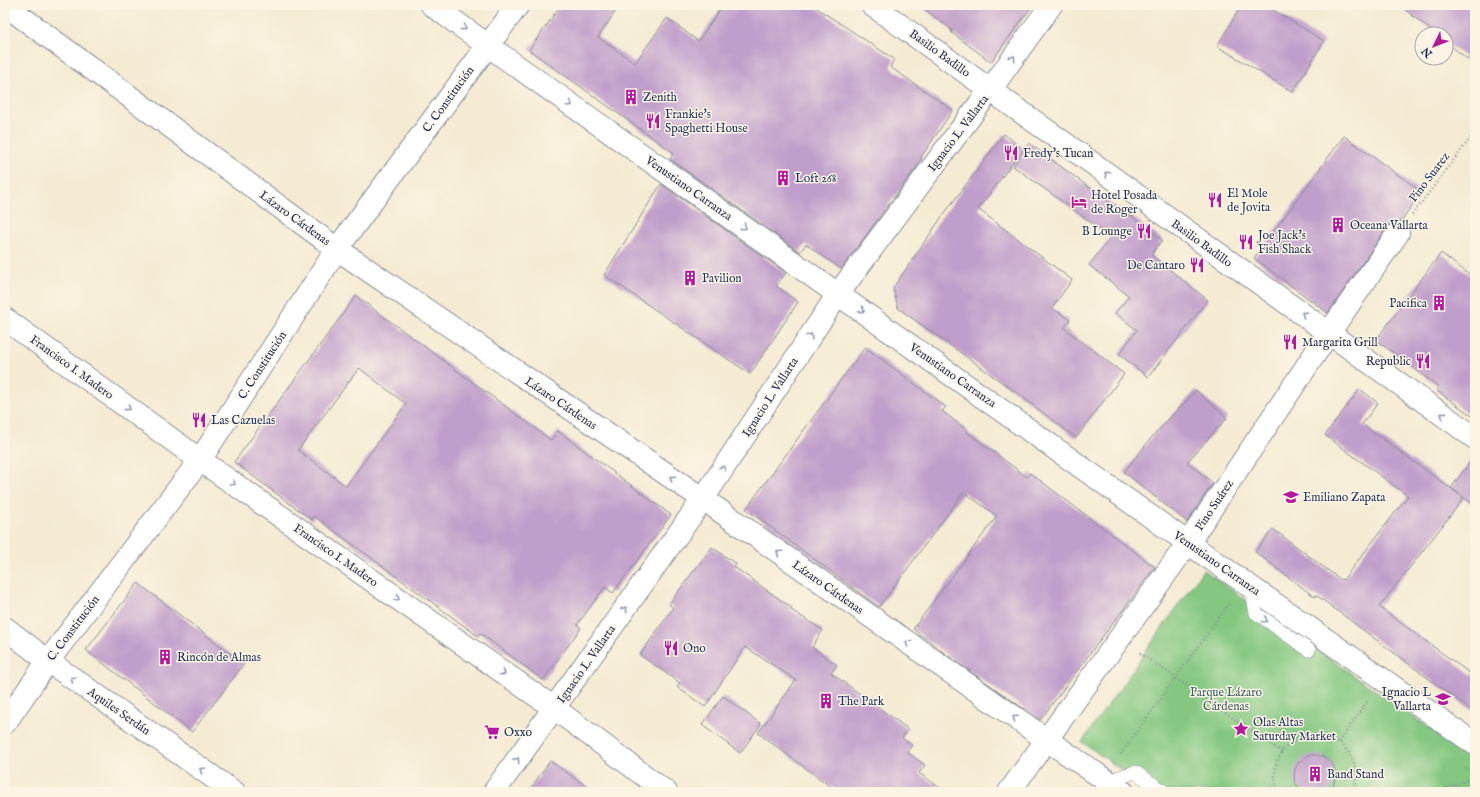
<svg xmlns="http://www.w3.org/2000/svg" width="1480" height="797" viewBox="0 0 1480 797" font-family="'IM FELL English',serif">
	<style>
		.green { fill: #83c780; stroke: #4f7b6f }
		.building { fill: #bf9ecb; fill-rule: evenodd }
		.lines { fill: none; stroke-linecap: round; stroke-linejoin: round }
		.lane-casing { stroke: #888d98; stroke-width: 14 }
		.street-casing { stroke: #888d98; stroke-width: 24 }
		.secondary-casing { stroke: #888d98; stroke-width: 24 }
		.path { stroke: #888d98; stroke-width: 2.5; stroke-dasharray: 1 3; stroke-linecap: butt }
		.lane { stroke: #fff; stroke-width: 13 }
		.street { stroke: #fff; stroke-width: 22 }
		.secondary { stroke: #fff; stroke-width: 22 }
		.oneway { stroke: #8d97ae }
		.labels { text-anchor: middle; stroke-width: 3; stroke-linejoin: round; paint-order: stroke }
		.street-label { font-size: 12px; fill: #1b2f5e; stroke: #fcf5e5 }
		.poi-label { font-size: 12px; fill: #1b2f5e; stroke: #fcf5e5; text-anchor: start }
		.park-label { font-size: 12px; fill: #3a5d68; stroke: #fcf5e5 }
	</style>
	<rect width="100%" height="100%" fill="#fcf5e5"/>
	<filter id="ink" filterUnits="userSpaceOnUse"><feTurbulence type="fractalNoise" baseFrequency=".025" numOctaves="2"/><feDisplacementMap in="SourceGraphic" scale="8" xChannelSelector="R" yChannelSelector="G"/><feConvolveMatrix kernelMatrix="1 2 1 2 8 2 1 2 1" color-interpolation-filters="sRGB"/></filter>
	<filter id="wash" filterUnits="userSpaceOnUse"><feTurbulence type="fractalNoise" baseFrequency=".012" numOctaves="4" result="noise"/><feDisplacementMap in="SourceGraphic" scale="16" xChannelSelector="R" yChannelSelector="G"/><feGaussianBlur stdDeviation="0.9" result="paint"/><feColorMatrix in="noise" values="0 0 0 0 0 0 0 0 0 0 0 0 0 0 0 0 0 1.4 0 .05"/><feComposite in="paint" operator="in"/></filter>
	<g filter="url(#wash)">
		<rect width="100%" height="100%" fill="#f5ebd3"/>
		<polygon class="green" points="1203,570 1475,760 1475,792 1153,792 1082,742"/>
		<g id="blocks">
			<g class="building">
				<polygon points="561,5 620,5 598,37 635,63 667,18 698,41 723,5 812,5 894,59 890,67 953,110 921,157 922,158 915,169 841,269 806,244 800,252 670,159 674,153 529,50"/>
				<polygon points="919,5 1033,5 991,62 951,32 952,30"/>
				<polygon points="1242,5 1265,5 1324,41 1293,92 1217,46"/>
				<polygon points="1399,5 1475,5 1475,65 1446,42 1446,34 1436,34"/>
				<polygon points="1004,134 1023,149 978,209 1072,280 1052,308 1070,320 1064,328 1124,374 1076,438 1017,393 898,308 893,288 941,218"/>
				<polygon points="1344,136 1422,192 1401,221 1393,222 1388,226 1328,313 1254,258"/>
				<polygon points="1029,143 1128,216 1129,214 1162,240 1151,255 1208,300 1148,377 1119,354 1137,330 1115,313 1129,296 1089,265 1111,237 1013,166"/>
				<polygon points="661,184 786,273 776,286 798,302 750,374 604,275"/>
				<polygon points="1441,253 1475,279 1475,418 1436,390 1439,387 1376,340"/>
				<path d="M356 296 551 440 558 431 671 515 613 593 605 587 577 625 581 628 543 680 480 633 478 636 314 516 312 520 234 462ZM359 368 406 404 346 486 298 450Z"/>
				<polygon points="865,347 946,407 942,411 968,431 967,432 1027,477 1030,473 1155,567 1040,720 947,655 913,629 997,516 964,492 879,607 746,509"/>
				<polygon points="1360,389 1378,403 1362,424 1464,498 1379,607 1475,677 1475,713 1316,595 1315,597 1255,552 1273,529 1341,580 1342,579 1343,580 1408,496 1325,435"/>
				<polygon points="1196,390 1227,418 1187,462 1213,483 1187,522 1124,472 1153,436"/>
				<polygon points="1475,455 1475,506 1451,488"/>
				<polygon points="712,547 736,564 734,567 792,608 791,610 823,630 812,647 837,665 831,673 908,729 902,738 912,745 907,752 925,765 919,773 946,792 838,792 758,733 796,680 745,647 705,707 677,687 680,683 640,655 673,608 669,604"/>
				<polygon points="138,583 244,664 192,732 86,650"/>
				<polygon points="723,696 761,724 740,753 702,725"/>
				<polygon points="1309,755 1316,755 1323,756 1329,760 1333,765 1335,771 1335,779 1333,785 1328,792 1303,792 1295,783 1294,776 1295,769 1298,763 1303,758"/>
				<polygon points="550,761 595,792 528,792"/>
			</g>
		</g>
	</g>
	<g filter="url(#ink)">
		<use href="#blocks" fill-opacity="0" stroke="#888d98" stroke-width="1"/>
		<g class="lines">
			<g class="lane-casing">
				<g id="lane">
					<polyline points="1251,586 1256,613 1309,650"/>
					<polyline points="1108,781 1135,772 1165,792"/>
				</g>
			</g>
			<g class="street-casing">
				<g id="street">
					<polyline points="5,5 337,249 703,499 1047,740 1123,792"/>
					<polyline points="990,90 1051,5"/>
					<polyline points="5,319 200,460 554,708 666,792"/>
					<polyline points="5,628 48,661 234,792"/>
					<polyline points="5,723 48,661 200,460 337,249 518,5"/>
					<polyline points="1009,792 1188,543 1329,333 1398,233"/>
				</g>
			</g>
			<g class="secondary-casing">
				<g id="secondary">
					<polyline points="432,5 487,45 1188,543 1475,744"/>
					<polyline points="872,5 1475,438"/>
					<polyline points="494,792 703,499 838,294 990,90"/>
				</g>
			</g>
			<g class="path">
				<polyline points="1412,215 1475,132"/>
				<polyline points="1140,653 1282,752"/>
				<polyline points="1339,742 1368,700"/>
				<polyline points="1121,754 1230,602"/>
				<polyline points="1466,768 1475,774"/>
				<path d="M1279 792C1257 744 1327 710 1351 757 1357 768 1358 781 1352 792"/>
				<polyline points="1440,792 1475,776"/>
			</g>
			<use href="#lane" class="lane"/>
			<use href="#street" class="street"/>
			<use href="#secondary" class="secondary"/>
		</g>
		<defs><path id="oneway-chevron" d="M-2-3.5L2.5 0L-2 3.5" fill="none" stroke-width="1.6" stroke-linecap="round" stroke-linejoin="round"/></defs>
		<g class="oneway">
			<use href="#oneway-chevron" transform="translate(464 28) rotate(36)"/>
			<use href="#oneway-chevron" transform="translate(1013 58) rotate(-54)"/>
			<use href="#oneway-chevron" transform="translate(570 104) rotate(35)"/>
			<use href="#oneway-chevron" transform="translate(1107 174) rotate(-144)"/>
			<use href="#oneway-chevron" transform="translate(744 227) rotate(35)"/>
			<use href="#oneway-chevron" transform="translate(862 310) rotate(35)"/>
			<use href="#oneway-chevron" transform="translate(1304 314) rotate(-145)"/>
			<use href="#oneway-chevron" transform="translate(810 336) rotate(-57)"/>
			<use href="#oneway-chevron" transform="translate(128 408) rotate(36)"/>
			<use href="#oneway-chevron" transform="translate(1443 415) rotate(-144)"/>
			<use href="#oneway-chevron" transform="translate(723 468) rotate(-57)"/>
			<use href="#oneway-chevron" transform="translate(672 478) rotate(-146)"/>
			<use href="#oneway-chevron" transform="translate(233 483) rotate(35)"/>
			<use href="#oneway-chevron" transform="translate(779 553) rotate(-145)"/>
			<use href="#oneway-chevron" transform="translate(397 598) rotate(35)"/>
			<use href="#oneway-chevron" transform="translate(625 609) rotate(-55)"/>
			<use href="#oneway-chevron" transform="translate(1265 620) rotate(35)"/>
			<use href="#oneway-chevron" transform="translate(908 643) rotate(-145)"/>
			<use href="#oneway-chevron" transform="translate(503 673) rotate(35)"/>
			<use href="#oneway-chevron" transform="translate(73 679) rotate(-145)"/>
			<use href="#oneway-chevron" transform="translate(1015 718) rotate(-145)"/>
			<use href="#oneway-chevron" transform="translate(517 760) rotate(-54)"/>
			<use href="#oneway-chevron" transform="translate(202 770) rotate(-145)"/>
		</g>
	</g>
	<defs>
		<g id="building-bare" transform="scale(1.2)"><path d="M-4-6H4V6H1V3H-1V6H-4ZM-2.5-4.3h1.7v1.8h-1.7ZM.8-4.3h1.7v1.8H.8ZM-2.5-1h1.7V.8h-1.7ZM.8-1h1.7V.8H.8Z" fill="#b5179e" stroke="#fcf5e5" stroke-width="2.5" paint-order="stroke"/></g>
		<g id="restaurant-bare" transform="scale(1.2)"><path d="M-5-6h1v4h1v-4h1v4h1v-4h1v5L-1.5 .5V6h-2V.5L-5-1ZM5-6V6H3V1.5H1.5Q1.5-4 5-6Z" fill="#b5179e" stroke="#fcf5e5" stroke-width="2.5" paint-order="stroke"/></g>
		<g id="hotel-bare" transform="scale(1.2)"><path d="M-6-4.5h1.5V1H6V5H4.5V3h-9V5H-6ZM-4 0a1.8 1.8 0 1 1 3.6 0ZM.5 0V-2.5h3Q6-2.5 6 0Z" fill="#b5179e" stroke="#fcf5e5" stroke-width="2.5" paint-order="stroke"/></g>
		<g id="school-bare" transform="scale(1.2)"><path d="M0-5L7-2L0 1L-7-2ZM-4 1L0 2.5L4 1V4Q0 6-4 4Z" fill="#b5179e" stroke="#fcf5e5" stroke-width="2.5" paint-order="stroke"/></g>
		<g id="sight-bare" transform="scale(1.2)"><path d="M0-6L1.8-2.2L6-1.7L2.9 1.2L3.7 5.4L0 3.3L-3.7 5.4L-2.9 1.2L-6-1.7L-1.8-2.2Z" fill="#b5179e" stroke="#fcf5e5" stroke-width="2.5" paint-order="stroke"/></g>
		<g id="supermarket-bare" transform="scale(1.2)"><path d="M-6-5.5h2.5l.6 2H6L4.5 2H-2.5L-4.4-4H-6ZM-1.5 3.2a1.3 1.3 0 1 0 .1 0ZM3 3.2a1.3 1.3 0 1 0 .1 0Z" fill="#b5179e" stroke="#fcf5e5" stroke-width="2.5" paint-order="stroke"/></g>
	</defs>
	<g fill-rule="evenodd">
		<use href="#building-bare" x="631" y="97"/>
		<use href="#restaurant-bare" x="653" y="121"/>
		<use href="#restaurant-bare" x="1011" y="153"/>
		<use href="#building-bare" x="783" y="178"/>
		<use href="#restaurant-bare" x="1215" y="200"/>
		<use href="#hotel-bare" x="1079" y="202"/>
		<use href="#building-bare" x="1338" y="225"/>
		<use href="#restaurant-bare" x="1144" y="231"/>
		<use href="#restaurant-bare" x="1246" y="242"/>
		<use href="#restaurant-bare" x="1197" y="265"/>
		<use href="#building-bare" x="690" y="278"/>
		<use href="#building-bare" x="1439" y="303"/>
		<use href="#restaurant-bare" x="1290" y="342"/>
		<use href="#restaurant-bare" x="1423" y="361"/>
		<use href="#restaurant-bare" x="199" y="420"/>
		<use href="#school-bare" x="1291" y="497"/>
		<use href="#restaurant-bare" x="671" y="648"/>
		<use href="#building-bare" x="165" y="657"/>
		<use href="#school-bare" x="1443" y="699"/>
		<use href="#building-bare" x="826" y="701"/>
		<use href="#sight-bare" x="1241" y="729"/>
		<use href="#supermarket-bare" x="492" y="732"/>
		<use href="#building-bare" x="1315" y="774"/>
	</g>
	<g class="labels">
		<g class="street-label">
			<text transform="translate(940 53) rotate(36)" y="4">Basilio Badillo</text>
			<text transform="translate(448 99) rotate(-54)" y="4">C. Constitución</text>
			<text transform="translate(958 133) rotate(-53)" y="4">Ignacio L. Vallarta</text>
			<text transform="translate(1429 177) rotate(-53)" y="4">Pino Suarez</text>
			<text transform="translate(689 188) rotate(35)" y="4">Venustiano Carranza</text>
			<text transform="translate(295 218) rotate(36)" y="4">Lázaro Cárdenas</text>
			<text transform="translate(1202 243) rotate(36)" y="4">Basilio Badillo</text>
			<text transform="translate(262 365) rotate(-57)" y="4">C. Constitución</text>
			<text transform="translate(72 367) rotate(36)" y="4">Francisco I. Madero</text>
			<text transform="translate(953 375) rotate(35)" y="4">Venustiano Carranza</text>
			<text transform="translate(770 397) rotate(-57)" y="4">Ignacio L. Vallarta</text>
			<text transform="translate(561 403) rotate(34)" y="4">Lázaro Cárdenas</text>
			<text transform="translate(1214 505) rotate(-56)" y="4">Pino Suárez</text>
			<text transform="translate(336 555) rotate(35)" y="4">Francisco I. Madero</text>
			<text transform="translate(1217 563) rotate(35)" y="4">Venustiano Carranza</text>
			<text transform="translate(828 587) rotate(35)" y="4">Lázaro Cárdenas</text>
			<text transform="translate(73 628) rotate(-53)" y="4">C. Constitución</text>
			<text transform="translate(586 664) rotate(-55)" y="4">Ignacio L. Vallarta</text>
			<text transform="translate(119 711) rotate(35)" y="4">Aquiles Serdán</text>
		</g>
		<g class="poi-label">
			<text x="643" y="101">Zenith</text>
			<text x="665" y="118">Frankie's<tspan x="665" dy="14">Spaghetti House</tspan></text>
			<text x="1023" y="157">Fredy's Tucan</text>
			<text x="795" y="182">Loft 268</text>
			<text x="1227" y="197">El Mole<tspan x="1227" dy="14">de Jovita</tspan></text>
			<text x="1091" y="199">Hotel Posada<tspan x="1091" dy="14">de Roger</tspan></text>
			<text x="1350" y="229">Oceana Vallarta</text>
			<text x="1132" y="235" text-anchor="end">B Lounge</text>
			<text x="1258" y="239">Joe Jack's<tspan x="1258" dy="14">Fish Shack</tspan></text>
			<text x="1185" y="269" text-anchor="end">De Cantaro</text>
			<text x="702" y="282">Pavilion</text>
			<text x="1427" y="307" text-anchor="end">Pacifica</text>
			<text x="1302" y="346">Margarita Grill</text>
			<text x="1411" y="365" text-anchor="end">Republic</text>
			<text x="211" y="424">Las Cazuelas</text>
			<text x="1303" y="501">Emiliano Zapata</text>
			<text x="683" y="652">Ono</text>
			<text x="177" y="661">Rincón de Almas</text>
			<text x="1431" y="696" text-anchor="end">Ignacio L<tspan x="1431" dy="14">Vallarta</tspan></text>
			<text x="838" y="705">The Park</text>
			<text x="1253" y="726">Olas Altas<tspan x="1253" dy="14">Saturday Market</tspan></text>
			<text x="504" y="736">Oxxo</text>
			<text x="1327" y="778">Band Stand</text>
		</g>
		<g class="park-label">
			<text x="1226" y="696">Parque Lázaro<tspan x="1226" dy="14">Cárdenas</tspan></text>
		</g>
	</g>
	<rect width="1480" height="797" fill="none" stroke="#fcf5e5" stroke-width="20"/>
	<g transform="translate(1434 46) rotate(227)"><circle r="19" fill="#fcf5e5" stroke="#a2a6af"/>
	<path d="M0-3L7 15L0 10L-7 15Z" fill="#b5179e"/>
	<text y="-6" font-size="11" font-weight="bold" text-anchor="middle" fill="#1b2f5e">N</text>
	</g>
</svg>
